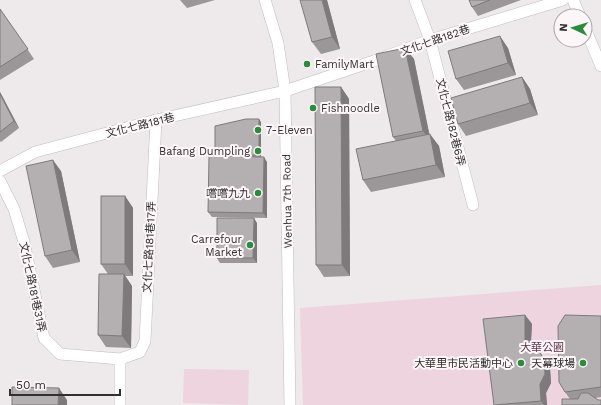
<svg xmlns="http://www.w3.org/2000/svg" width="601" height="405" viewBox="0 0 601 405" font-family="'Work Sans','Noto Sans TC',sans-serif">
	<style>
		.green { fill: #edd4de }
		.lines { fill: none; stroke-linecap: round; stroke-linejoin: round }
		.minor-casing { stroke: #c1bcbe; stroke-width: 12 }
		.minor { stroke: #fff; stroke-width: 11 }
		.wall { fill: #9b9698 }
		.shaded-wall { fill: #7e7a7c }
		.building { fill: #b4afb1; stroke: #7e7a7c }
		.poi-dot { fill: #2c8b3d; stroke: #fcf6f8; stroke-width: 1.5 }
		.labels { text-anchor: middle; stroke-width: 4; stroke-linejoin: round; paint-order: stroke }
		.street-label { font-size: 11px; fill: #312f30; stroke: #fcf6f8 }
		.poi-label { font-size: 11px; fill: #312f30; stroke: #fcf6f8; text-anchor: end }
		.park-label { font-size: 11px; fill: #613349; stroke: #fcf6f8 }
	</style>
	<rect width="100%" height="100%" fill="#eee9eb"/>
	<g class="green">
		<polygon points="601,285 601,405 303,405 300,308"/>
		<polygon points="184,369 249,370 248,405 183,403"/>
	</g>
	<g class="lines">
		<g class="minor-casing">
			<g id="minor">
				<polyline points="265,0 278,43 285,91 290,405"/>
				<polyline points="415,0 430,40 473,205"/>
				<polyline points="573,0 580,16"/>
				<polyline points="585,28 601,66"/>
				<polyline points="0,171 35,152 156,120 285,91 374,61 430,40 563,0"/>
				<polyline points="0,181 14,209 24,242 44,338 60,354 120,359 140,352 145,341 156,120"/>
				<polyline points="120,405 120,359"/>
			</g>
		</g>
		<use href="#minor" class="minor"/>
	</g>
	<g class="wall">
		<polygon points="180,0 215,0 187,8"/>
		<polygon points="327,0 340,49 321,54 312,42"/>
		<polygon points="469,0 521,0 478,16 472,7"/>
		<polygon points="0,9 34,59 0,80"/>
		<polygon points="405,48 414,59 429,134 439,146 445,177 371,192 363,180 396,141 393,137"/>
		<polygon points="508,48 516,75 464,90 456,79"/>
		<polygon points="522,77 530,89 538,115 466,136 458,124"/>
		<polygon points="341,87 349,99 350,276 324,277 316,265"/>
		<polygon points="0,92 19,128 1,142 0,141"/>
		<polygon points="261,122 261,157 267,162 267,218 212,217 208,212 216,156 215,155"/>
		<polygon points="61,171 80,262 53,268 45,256"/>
		<polygon points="125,196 133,208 133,276 125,276 132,286 131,348 106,347 98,335 108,274 101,264"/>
		<polygon points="257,223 257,263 220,263 217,258"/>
		<polygon points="525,315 532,324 531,341 550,368 551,383 546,393 547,405 494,405"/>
		<polygon points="601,316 601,397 595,398 598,400 570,399 565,392"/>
	</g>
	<g class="shaded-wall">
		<polygon points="322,0 327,0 340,49 332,37"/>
		<polygon points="500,36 508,48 516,75 508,63"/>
		<polygon points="405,48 414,59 431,142 423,131"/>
		<polygon points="522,77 530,89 538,115 530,103"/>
		<polygon points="341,87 349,99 350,276 342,265"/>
		<polygon points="0,92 19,128 14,121 0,94"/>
		<polygon points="259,119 261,122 261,157 259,155"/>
		<polygon points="430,134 439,146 445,177 436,165"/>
		<polygon points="264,157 267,162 267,218 263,213"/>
		<polygon points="53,160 61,171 80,262 72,250"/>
		<polygon points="125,196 133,208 133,276 125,264"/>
		<polygon points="254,218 257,223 257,263 253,258"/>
		<polygon points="124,274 132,286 131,348 122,336"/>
		<polygon points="525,315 532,324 531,341 537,349 530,350 525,341"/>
		<polygon points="537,348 550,368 551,383 546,393 547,405 544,405 541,401"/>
		<polygon points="59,388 67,400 67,405 58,405"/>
	</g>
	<g class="building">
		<polygon points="300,0 322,0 332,37 312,42"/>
		<polygon points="469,0 490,0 472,7"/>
		<polygon points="0,9 28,49 0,67"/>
		<polygon points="500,36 508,63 456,79 448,51"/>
		<polygon points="405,48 423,131 393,137 376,54"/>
		<polygon points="522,77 530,103 458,124 451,98"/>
		<polygon points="315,87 341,87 342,265 316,265"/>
		<polygon points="0,94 14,121 0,132"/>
		<polygon points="246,119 259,119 259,155 215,155 215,126"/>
		<polygon points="430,134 436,165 363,180 356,149"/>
		<polygon points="209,156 264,157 263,213 208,212"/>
		<polygon points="53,160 72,250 45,256 26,166"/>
		<rect x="101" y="196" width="24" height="68"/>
		<polygon points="217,218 254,218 253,258 217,258"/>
		<polygon points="99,274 124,274 122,336 98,335"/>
		<polygon points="525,315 525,341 530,340 530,350 537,348 544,359 545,374 540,384 541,401 494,405 483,319"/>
		<polygon points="565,315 601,316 601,387 565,392 559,382 558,326"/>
		<polygon points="12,387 59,388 58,405 12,405"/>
		<polygon points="581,393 588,393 598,400 601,400 601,405 562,405 562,399 578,399"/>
	</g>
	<g class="poi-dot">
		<circle cx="307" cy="64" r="4"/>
		<circle cx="313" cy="108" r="4"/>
		<circle cx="258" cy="130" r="4"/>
		<circle cx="258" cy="151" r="4"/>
		<circle cx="258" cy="193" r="4"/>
		<circle cx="250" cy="245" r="4"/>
		<circle cx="521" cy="363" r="4"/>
		<circle cx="583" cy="363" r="4"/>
	</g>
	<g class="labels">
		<g class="street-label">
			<text transform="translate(435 40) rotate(-19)" y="4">文化七路182巷</text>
			<text transform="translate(451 122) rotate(76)" y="4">文化七路182巷6弄</text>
			<text transform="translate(140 125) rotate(-14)" y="4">文化七路181巷</text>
			<text transform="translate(287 201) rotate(-91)" y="4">Wenhua 7th Road</text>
			<text transform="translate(149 247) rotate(-87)" y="4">文化七路181巷17弄</text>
			<text transform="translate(33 287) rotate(78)" y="4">文化七路181巷31弄</text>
		</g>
		<g class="poi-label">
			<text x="315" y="68" text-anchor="start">FamilyMart</text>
			<text x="321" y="112" text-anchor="start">Fishnoodle</text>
			<text x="266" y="134" text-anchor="start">7-Eleven</text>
			<text x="250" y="155">Bafang Dumpling</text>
			<text x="250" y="197">嚐嚐九九</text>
			<text x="242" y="243">Carrefour<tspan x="242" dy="13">Market</tspan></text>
			<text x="513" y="367">大華里市民活動中心</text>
			<text x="575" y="367">天冪球場</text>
		</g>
		<g class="park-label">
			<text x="542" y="351">大華公園</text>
		</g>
	</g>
	<g transform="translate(573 28) rotate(274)"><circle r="19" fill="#fcf6f8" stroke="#aba6a8"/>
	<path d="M0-3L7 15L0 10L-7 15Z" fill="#2c8b3d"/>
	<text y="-6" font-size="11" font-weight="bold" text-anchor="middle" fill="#312f30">N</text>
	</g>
	<path d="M10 389v6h110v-6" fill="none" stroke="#312f30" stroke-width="2"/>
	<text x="16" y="389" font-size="12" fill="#312f30" stroke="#fcf6f8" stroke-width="3" paint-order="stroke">50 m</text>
</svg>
